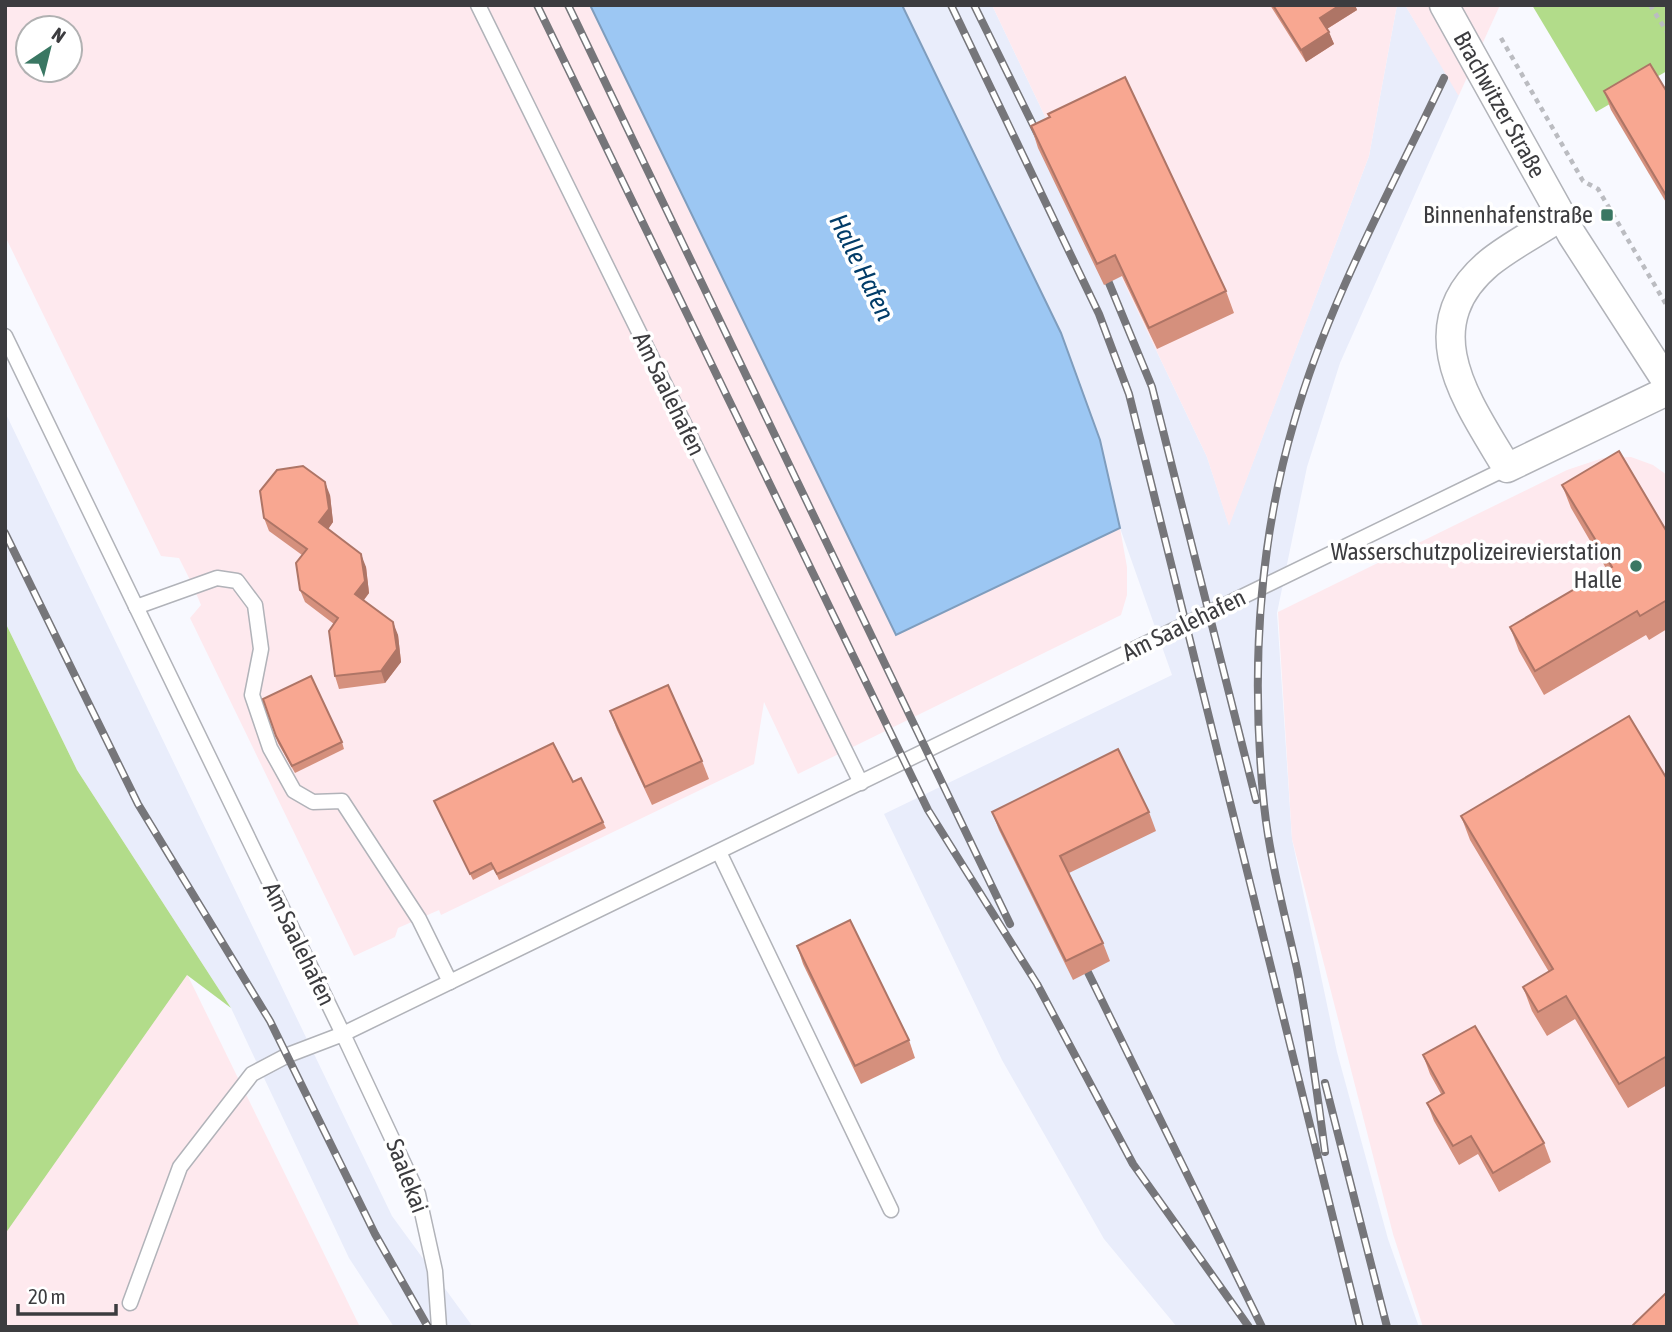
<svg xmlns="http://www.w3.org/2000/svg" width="1672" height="1332" viewBox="0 0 1672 1332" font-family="'Asap Condensed',sans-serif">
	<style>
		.built { fill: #e9edfb }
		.industrial { fill: #fee9ee; fill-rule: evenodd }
		.green { fill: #b2dc8a }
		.water { fill: #9cc7f3; stroke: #7f9dbd; stroke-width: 2 }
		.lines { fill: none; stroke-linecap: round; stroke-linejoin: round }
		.service-casing { stroke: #b1b3b9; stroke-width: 17 }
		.minor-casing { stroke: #b1b3b9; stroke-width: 31 }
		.path { stroke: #bbbcc1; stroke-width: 4.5; stroke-dasharray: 5 5; stroke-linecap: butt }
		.service { stroke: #fff; stroke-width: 14 }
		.minor { stroke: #fff; stroke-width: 28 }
		.rail-casing { stroke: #76767a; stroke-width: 8 }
		.rail { stroke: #fff; stroke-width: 5; stroke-dasharray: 16; stroke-linecap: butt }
		.wall { fill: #d5907d }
		.shaded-wall { fill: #ae7566 }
		.building { fill: #f8a791; stroke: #ae7566; stroke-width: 2 }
		.poi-dot { fill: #3a7763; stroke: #fff; stroke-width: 2.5 }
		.labels { text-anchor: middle; stroke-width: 7; stroke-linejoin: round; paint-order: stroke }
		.street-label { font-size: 24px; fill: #3c3c3f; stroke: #fff }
		.poi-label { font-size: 24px; fill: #3c3c3f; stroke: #fff; text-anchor: end }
		.water-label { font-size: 26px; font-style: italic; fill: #013c68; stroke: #fff }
	</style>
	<rect width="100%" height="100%" fill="#f8f9ff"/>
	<g class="built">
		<polygon points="902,5 992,5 1207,457 1229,525 1369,156 1397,5 1405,5 1459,95 1340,363 1307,467 1277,613 1292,839 1337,1052 1388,1239 1419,1327 1177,1327 1104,1239 1002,1060 884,814 1172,675 1120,528 1100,440 1061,333"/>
		<polygon points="5,412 392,1216 473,1327 394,1327 349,1258 231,1008 77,770 5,622"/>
	</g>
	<g class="industrial">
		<path d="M5 5H590L896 635 1120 528 1127 567V595L1121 615 798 774 764 702 754 764 441 915 439 910 398 928 395 937 354 956 190 618 201 605 193 586 179 558 161 556 5 236ZM28 28H70V70H28Z"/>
		<polygon points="992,5 1397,5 1369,156 1229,526 1207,457"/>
		<polygon points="1405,5 1500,5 1459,95 1458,95"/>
		<polygon points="1631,457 1653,465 1667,475 1667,1327 1423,1327 1393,1234 1292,839 1278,612 1567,470 1603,458"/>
		<polygon points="187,974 360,1327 5,1327 5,1224"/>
	</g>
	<g class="green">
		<polygon points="1532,5 1667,5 1667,71 1596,112"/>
		<polygon points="5,622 77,770 231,1008 187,975 5,1234"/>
	</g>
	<polygon class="water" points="590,5 902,5 1061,333 1100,440 1120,528 896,635"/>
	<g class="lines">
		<g class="service-casing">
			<g id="service">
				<polyline points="478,5 861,783"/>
				<polyline points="5,336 343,1034 1507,468"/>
				<polyline points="136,607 217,578 237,581 255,605 261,649 252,695 270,748 294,791 313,802 342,801 419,919 450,982"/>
				<polyline points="719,852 891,1210"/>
				<polyline points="130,1303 180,1167 252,1074 288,1055 343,1034 418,1194 435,1271 439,1327"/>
			</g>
		</g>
		<g class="minor-casing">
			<g id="minor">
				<path id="s1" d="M1444 5 1572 235 1667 382"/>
				<path d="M1561 216C1538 232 1511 245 1489 263 1412 328 1468 402 1507 468L1667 391"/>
			</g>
		</g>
		<g class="path">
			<polyline points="1650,5 1667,32"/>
			<polyline points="1501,38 1583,181 1598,189 1667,306"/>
		</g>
		<use href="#service" class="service"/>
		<use href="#minor" class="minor"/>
		<g class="rail-casing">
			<g id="rail">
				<polyline points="537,5 928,810 1037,984 1133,1164 1249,1327"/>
				<polyline points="568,5 1010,924"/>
				<polyline points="951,5 1099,314 1129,394 1360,1327"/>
				<polyline points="974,5 1042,143"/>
				<polyline points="1102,266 1152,387 1256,800"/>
				<polyline points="5,533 138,804 270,1021 375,1234 428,1327"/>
				<polyline points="1080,956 1262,1327"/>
				<polyline points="1325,1083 1387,1327"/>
				<path d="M1325 1152C1317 1091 1309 1030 1297 969 1285 915 1270 861 1264 805 1251 677 1258 545 1294 422 1328 302 1391 190 1444 78"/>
			</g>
		</g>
		<use href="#rail" class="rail"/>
	</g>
	<g class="wall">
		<polygon points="1270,5 1355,5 1357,10 1327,29 1334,44 1306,62"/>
		<polygon points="1604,91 1667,92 1667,204 1611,110"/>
		<polygon points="1031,126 1226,291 1234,313 1157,349 1122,276 1104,285 1038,148"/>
		<polygon points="1562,485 1667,532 1667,629 1649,640 1646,635 1544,695 1519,651 1510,627 1607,570 1571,508"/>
		<polygon points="330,495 333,522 328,529 366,567 369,593 364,600 398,635 401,662 385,683 339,689 335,676 334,624 305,602 300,590 302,555 269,531 264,518"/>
		<polygon points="263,699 342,742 344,749 295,773 278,743"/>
		<polygon points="610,711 702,761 709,779 652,805 617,730"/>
		<polygon points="1667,779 1667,1085 1628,1108 1575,1019 1547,1036 1532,1011 1523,987 1549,972 1470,840 1461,816"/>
		<polygon points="573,782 603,822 606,828 499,880 494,869 473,880 434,801"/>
		<polygon points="992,812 1149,812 1156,831 1069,873 1103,943 1110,961 1073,980 999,830"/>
		<polygon points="797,946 909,1040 915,1058 861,1084 803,964"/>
		<polygon points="1423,1055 1544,1143 1551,1162 1499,1192 1478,1154 1459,1165 1434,1121 1427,1103 1441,1094 1430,1074"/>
	</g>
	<g class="shaded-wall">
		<polygon points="1340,5 1355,5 1357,10 1325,30 1320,18"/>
		<polygon points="1329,32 1334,44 1306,62 1301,50"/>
		<polygon points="325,482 330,495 333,522 324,535 319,522"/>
		<polygon points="361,554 366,567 369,593 359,606 355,594"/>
		<polygon points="393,622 398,635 401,662 385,683 381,671"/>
	</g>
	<g class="building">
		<polygon points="1273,5 1340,5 1320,18 1329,32 1301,50"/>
		<polygon points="1650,64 1667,92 1667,197 1604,91"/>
		<polygon points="1125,77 1226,291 1149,328 1115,255 1097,264 1031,126 1050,117 1048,114"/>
		<polygon points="1619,451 1667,532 1667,600 1640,616 1637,611 1535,671 1510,627 1612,567 1562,485"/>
		<polygon points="303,466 325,482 329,509 319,522 361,554 365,581 355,594 393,622 397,649 381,671 335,676 329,631 338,618 300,590 296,563 307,549 264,518 260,491 277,470"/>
		<polygon points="311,676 342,742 292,766 276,736 263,699"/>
		<polygon points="668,685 702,761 645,787 610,711"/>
		<polygon points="1629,716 1667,779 1667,1056 1619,1084 1566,996 1538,1012 1523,987 1553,969 1461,816"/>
		<polygon points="553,743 573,782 581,778 603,822 497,874 491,863 470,874 434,801"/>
		<polygon points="1118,749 1149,812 1060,856 1103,943 1066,961 992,812"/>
		<polygon points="850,920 909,1040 855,1066 797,946"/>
		<polygon points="1475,1026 1544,1143 1493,1173 1471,1136 1453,1146 1427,1103 1444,1093 1423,1055"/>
		<polygon points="1667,1292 1667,1327 1631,1327"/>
	</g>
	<g class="poi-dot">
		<rect x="1600" y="208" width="14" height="14" rx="3.5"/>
		<circle cx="1636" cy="566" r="7"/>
	</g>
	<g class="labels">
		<g class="street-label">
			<text dy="8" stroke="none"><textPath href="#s1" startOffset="114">Brachwitzer Straße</textPath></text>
			<text transform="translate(669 394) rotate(64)" y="8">Am Saalehafen</text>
			<text transform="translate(1184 625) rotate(-26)" y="8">Am Saalehafen</text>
			<text transform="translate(299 944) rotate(64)" y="8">Am Saalehafen</text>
			<text transform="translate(407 1176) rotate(69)" y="8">Saalekai</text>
		</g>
		<g class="poi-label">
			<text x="1593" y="223">Binnenhafenstraße</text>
			<text x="1622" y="560">Wasserschutzpolizeirevierstation<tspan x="1622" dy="28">Halle</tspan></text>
		</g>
		<g class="water-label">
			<text transform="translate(862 267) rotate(64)" y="9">Halle Hafen</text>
		</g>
	</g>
	<rect width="1672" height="1332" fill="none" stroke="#3c3c3f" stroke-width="14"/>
	<g transform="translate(49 49) rotate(35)"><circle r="33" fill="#ffffff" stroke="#b1b1b2" stroke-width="2"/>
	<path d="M0-5L12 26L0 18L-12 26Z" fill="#3a7763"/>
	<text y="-10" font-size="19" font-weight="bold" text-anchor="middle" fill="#3c3c3f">N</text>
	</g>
	<path d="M18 1304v10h98v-10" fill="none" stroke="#3c3c3f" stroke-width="3.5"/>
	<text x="28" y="1304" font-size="21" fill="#3c3c3f" stroke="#ffffff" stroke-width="5" paint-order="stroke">20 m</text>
</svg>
